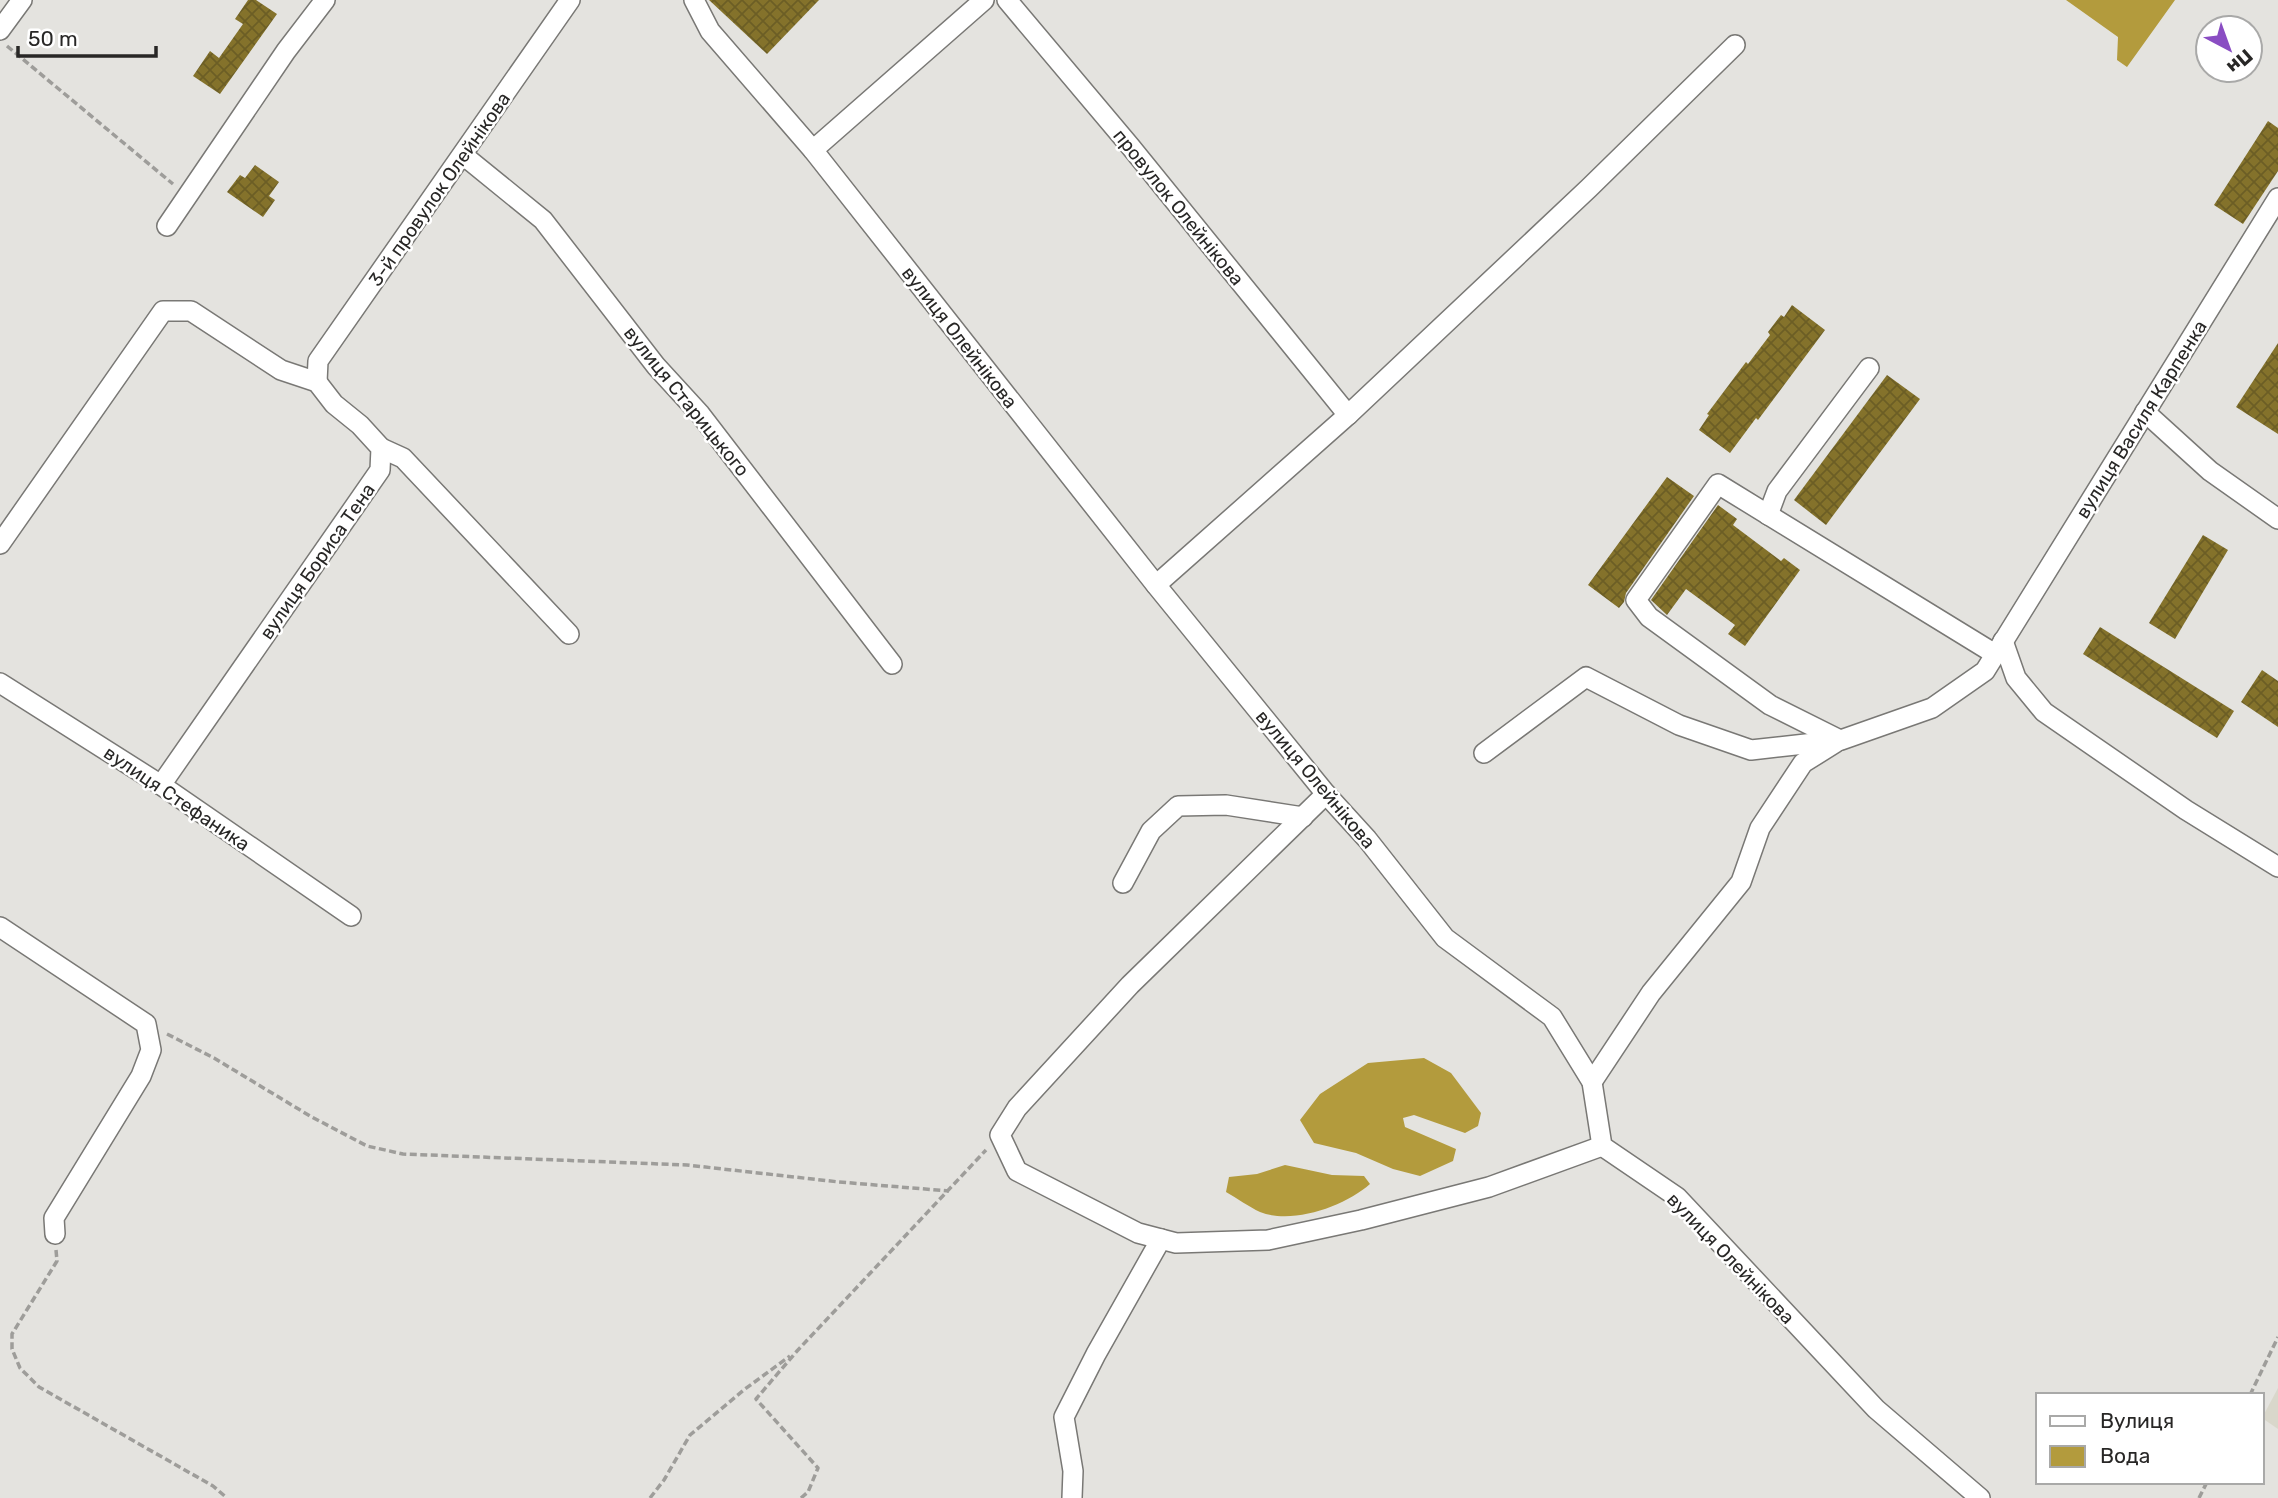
<svg xmlns="http://www.w3.org/2000/svg" width="2278" height="1498" viewBox="0 0 2278 1498" font-family="Rubik,sans-serif">
	<style>
		.built { fill: #d9d7cb }
		.water { fill: #b39b3d }
		.building { fill: url(#building-cross-hatch) }
		.lines { fill: none; stroke-linecap: round; stroke-linejoin: round }
		.minor-casing { stroke: #797875; stroke-width: 22 }
		.path { stroke: #9e9d9a; stroke-width: 3.5; stroke-dasharray: 7 3.5; stroke-linecap: butt }
		.minor { stroke: #fff; stroke-width: 19 }
		.labels { text-anchor: middle; stroke-width: 5; stroke-linejoin: round; paint-order: stroke }
		.street-label { font-size: 19px; fill: #282726; stroke: #fff }
	</style>
	<defs>
		<pattern id="building-cross-hatch" width="8" height="8" patternUnits="userSpaceOnUse" patternTransform="scale(1.75)"><rect width="8" height="8" fill="#84722b"/><path d="M0 0l8 8M0 8l8-8" fill="none" stroke="#6c5e25"/></pattern>
	</defs>
	<rect width="100%" height="100%" fill="#e4e3df"/>
	<polygon class="built" points="2278,1388 2278,1429 2262,1418"/>
	<g class="water">
		<polygon points="2066,0 2175,0 2127,67 2117,60 2118,37"/>
		<polygon points="1424,1058 1451,1073 1481,1113 1478,1126 1465,1133 1414,1115 1403,1118 1405,1127 1456,1149 1453,1161 1420,1176 1393,1169 1356,1153 1314,1143 1300,1120 1320,1094 1368,1063"/>
		<path d="M1285 1165 1332 1175 1364 1176 1370 1184C1345 1206 1293 1225 1260 1212 1249 1207 1237 1198 1226 1192L1229 1177 1257 1174Z"/>
	</g>
	<g class="building">
		<polygon points="248,0 256,0 277,14 220,94 193,76 210,51 219,58 243,24 235,19"/>
		<polygon points="709,0 819,0 767,54"/>
		<polygon points="2268,121 2278,128 2278,171 2243,224 2214,205"/>
		<polygon points="255,165 279,182 269,196 275,200 263,217 227,192 240,175 245,178"/>
		<polygon points="1792,305 1825,330 1758,420 1756,418 1730,453 1699,430 1709,415 1707,414 1746,362 1748,364 1770,335 1768,332 1781,315 1784,317"/>
		<polygon points="2278,343 2278,434 2236,407"/>
		<polygon points="1887,375 1920,399 1826,525 1794,500"/>
		<polygon points="1667,477 1694,496 1626,593 1624,602 1619,608 1588,585"/>
		<polygon points="1718,505 1737,519 1733,525 1781,561 1784,558 1800,570 1745,646 1728,634 1735,625 1686,589 1667,615 1651,600"/>
		<polygon points="2203,535 2228,550 2175,639 2149,623"/>
		<polygon points="2100,627 2234,711 2217,738 2083,654"/>
		<polygon points="2262,670 2278,681 2278,727 2241,702"/>
	</g>
	<g class="lines">
		<g class="minor-casing">
			<g id="minor">
				<polyline points="694,0 710,31 813,150 1156,585 1326,794 1367,839 1445,938 1552,1017 1592,1082 1602,1146 1677,1197 1876,1409 1980,1498"/>
				<polyline points="1007,0 1130,146 1348,415"/>
				<polyline points="0,30 22,0"/>
				<polyline points="813,150 984,0"/>
				<polyline points="463,155 543,220 656,366 700,414 892,664"/>
				<polyline points="167,226 286,51 325,0"/>
				<polyline points="317,382 318,361 570,0"/>
				<polyline points="2145,412 2210,471 2278,519"/>
				<polyline points="381,448 403,458 569,634"/>
				<polyline points="1768,515 1777,491 1869,368"/>
				<polyline points="0,544 163,311 191,311 281,370 317,382 334,404 360,425 381,448 380,470 161,785"/>
				<polyline points="1156,585 1348,415 1589,188 1735,45"/>
				<polyline points="2003,641 2016,678 2044,712 2186,810 2278,867"/>
				<polyline points="0,683 161,785 351,916"/>
				<polyline points="1840,740 1770,705 1649,617 1636,600 1718,484 1995,654"/>
				<polyline points="1484,753 1586,677 1679,725 1751,750 1841,740 1932,708 1985,671 2278,198"/>
				<polyline points="1326,794 1130,985 1017,1108 1000,1135 1017,1171 1138,1233 1176,1243 1268,1240 1361,1220 1489,1187 1602,1146"/>
				<polyline points="1123,883 1151,831 1178,806 1226,805 1303,817"/>
				<polyline points="0,927 146,1024 151,1050 141,1076 54,1218 55,1234"/>
				<polyline points="1592,1082 1651,993 1741,882 1760,828 1803,763 1835,743"/>
				<polyline points="1072,1498 1073,1471 1064,1417 1096,1354 1161,1239"/>
			</g>
		</g>
		<g class="path">
			<polyline points="7,46 173,184"/>
			<polyline points="167,1034 214,1058 310,1116 367,1146 403,1154 687,1165 839,1182 949,1191"/>
			<polyline points="56,1250 57,1261 12,1334 12,1349 20,1368 39,1387 213,1486 227,1498"/>
			<polyline points="2250,1395 2278,1337"/>
			<polyline points="650,1498 664,1480 690,1435 745,1389 790,1356"/>
			<polyline points="801,1498 808,1492 818,1468 756,1399 797,1351 986,1150"/>
			<polyline points="2199,1498 2207,1482"/>
		</g>
		<use href="#minor" class="minor"/>
	</g>
	<g class="labels">
		<g class="street-label">
			<text transform="translate(439 189) rotate(-55)" y="7">3-й провулок Олейнікова</text>
			<text transform="translate(1179 207) rotate(51)" y="7">провулок Олейнікова</text>
			<text transform="translate(960 337) rotate(52)" y="7">вулиця Олейнікова</text>
			<text transform="translate(687 401) rotate(51)" y="7">вулиця Старицького</text>
			<text transform="translate(2141 419) rotate(-58)" y="7">вулиця Василя Карпенка</text>
			<text transform="translate(317 561) rotate(-55)" y="7">вулиця Бориса Тена</text>
			<text transform="translate(1316 779) rotate(50)" y="7">вулиця Олейнікова</text>
			<text transform="translate(177 798) rotate(34)" y="7">вулиця Стефаника</text>
			<text transform="translate(1731 1258) rotate(46)" y="7">вулиця Олейнікова</text>
		</g>
	</g>
	<rect x="2036" y="1393" width="228" height="91" fill="#ffffff" stroke="#a9a9a8" stroke-width="2"/>
	<rect x="2050" y="1416" width="35" height="10" fill="#ffffff" stroke="#a9a9a8" stroke-width="2"/>
	<text x="2100" y="1428" font-size="21" fill="#282726">Вулиця</text>
	<rect x="2050" y="1446" width="35" height="21" fill="#b39b3d" stroke="#a9a9a8" stroke-width="2"/>
	<text x="2100" y="1463" font-size="21" fill="#282726">Вода</text>
	<g transform="translate(2229 49) rotate(139)"><circle r="33" fill="#ffffff" stroke="#a9a9a8" stroke-width="2"/>
	<path d="M0-5L12 26L0 18L-12 26Z" fill="#8a4dc3"/>
	<text y="-10" font-size="19" font-weight="bold" text-anchor="middle" fill="#282726">Пн</text>
	</g>
	<path d="M18 46v10h138v-10" fill="none" stroke="#282726" stroke-width="3.5"/>
	<text x="28" y="46" font-size="21" fill="#282726" stroke="#ffffff" stroke-width="5" paint-order="stroke">50 m</text>
</svg>
